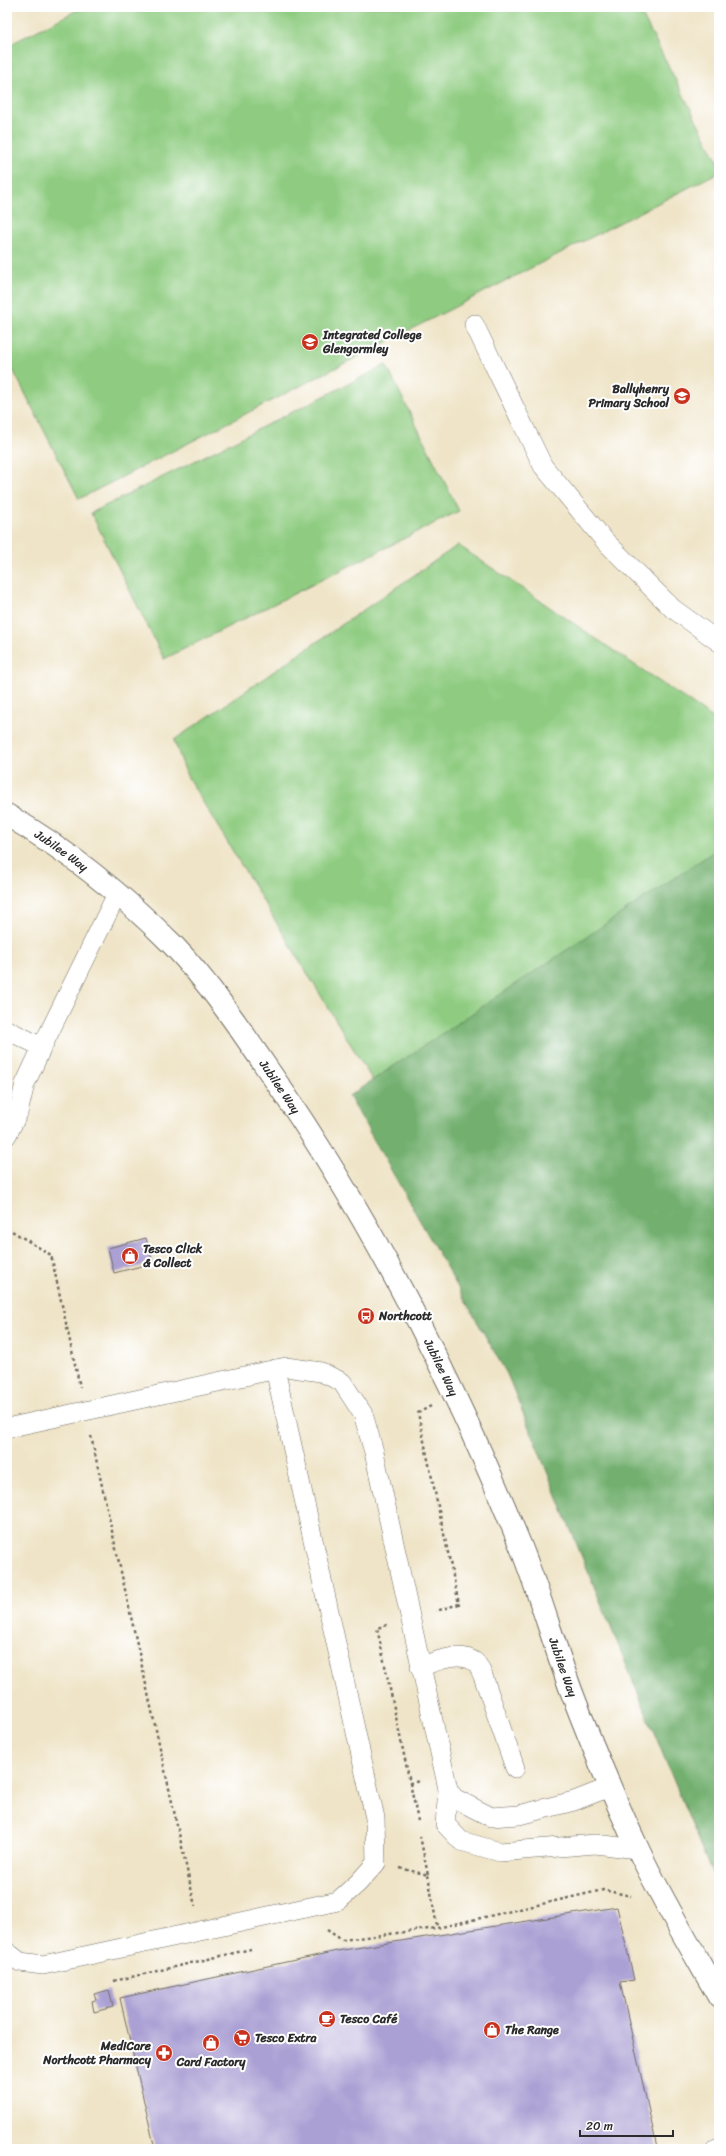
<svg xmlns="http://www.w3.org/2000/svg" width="726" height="2156" viewBox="0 0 726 2156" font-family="Sriracha,sans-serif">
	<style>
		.green { fill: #8fcc81; stroke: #5d7c56 }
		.forest { fill: #73b06f; stroke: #4f6e4d }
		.building { fill: #aba0d4 }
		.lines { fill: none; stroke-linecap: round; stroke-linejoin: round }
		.service-casing { stroke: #706c62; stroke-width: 20 }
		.tertiary-casing { stroke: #706c62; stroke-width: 24 }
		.path { stroke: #706c62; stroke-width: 2.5; stroke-dasharray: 3 3; stroke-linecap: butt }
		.service { stroke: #fff; stroke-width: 19 }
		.tertiary { stroke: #fff; stroke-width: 22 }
		.labels { text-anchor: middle; stroke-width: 4; stroke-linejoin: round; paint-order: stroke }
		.poi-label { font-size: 12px; font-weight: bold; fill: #2b2b2b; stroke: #fff; text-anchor: start }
		.street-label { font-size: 12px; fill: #2b2b2b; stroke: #fff }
	</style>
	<rect width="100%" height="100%" fill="#fff"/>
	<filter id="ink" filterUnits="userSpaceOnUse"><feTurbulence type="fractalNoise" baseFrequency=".025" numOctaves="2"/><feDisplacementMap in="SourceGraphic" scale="8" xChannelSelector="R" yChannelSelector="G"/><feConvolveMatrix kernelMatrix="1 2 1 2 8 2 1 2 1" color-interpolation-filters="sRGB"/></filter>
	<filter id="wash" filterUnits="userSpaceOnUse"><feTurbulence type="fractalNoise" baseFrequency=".012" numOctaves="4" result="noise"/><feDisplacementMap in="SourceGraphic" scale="16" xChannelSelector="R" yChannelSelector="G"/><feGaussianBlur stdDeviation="0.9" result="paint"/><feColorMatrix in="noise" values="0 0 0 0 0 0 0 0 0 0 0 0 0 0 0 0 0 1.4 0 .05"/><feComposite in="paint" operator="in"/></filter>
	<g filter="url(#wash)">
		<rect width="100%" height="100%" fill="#efe4c7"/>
		<g class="green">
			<polygon points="83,7 638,7 719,164 719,172 79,499 7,358 7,46"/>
			<polygon points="386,365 459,511 164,659 91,513"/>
			<polygon points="458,545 719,722 719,849 373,1081 187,776 174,740"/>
		</g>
		<polygon class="forest" points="719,848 719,1891 507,1374 349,1096"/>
		<g id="blocks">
			<g class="building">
				<polygon points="146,1238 153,1263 114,1273 108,1248"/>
				<polygon points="617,1907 634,1980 620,1982 657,2147 648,2149 155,2149 120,1998 337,1951"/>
				<polygon points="109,1990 113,2007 94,2012 92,2001 96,2000 94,1994"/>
			</g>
		</g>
	</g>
	<g filter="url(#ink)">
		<use href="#blocks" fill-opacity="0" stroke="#706c62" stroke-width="1"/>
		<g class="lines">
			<g class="service-casing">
				<g id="service">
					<polyline points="474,324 543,466 605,541 672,608 719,642"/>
					<polyline points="7,1030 42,1047"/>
					<polyline points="7,1135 18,1113 25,1084 42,1047 117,894"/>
					<polyline points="7,1428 286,1367 321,1372 342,1382 363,1414 374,1452 448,1789 445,1824 461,1841 500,1852 595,1844 638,1849"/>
					<path d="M420 1667C436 1661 460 1651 475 1662 479 1665 481 1672 483 1676L515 1768"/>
					<polyline points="448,1789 454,1798 491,1817 519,1815 574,1801 610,1787"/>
					<polyline points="7,1952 20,1962 43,1965 338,1901 358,1883 376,1863 375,1818 275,1369"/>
					<polyline points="717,2149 719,2148"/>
				</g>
			</g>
			<g class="tertiary-casing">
				<g id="tertiary">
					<path id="s1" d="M7 815C67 850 124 896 173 945 210 984 241 1030 271 1074 372 1220 454 1382 521 1547 540 1595 554 1645 572 1693 592 1745 614 1798 638 1849 662 1900 691 1948 719 1997"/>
				</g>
			</g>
			<g class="path">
				<polyline points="7,1228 51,1255 80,1387"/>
				<polyline points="431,1406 418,1413 459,1604 436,1611"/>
				<polyline points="91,1436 195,1906"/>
				<polyline points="387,1625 377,1628 410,1783 421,1781"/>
				<polyline points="410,1783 418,1821"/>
				<polyline points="400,1868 428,1875 420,1836"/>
				<polyline points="428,1875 437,1927"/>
				<polyline points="327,1930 342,1940 437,1928 603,1890 631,1896"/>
				<polyline points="114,1981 251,1949"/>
			</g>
			<use href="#service" class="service"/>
			<use href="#tertiary" class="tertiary"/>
		</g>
	</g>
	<defs>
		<g id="school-disc" transform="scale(0.9)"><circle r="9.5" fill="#c8321e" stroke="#fff"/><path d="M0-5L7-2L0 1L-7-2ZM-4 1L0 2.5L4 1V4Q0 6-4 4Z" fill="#fff"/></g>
		<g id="shop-disc" transform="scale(0.9)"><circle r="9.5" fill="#c8321e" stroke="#fff"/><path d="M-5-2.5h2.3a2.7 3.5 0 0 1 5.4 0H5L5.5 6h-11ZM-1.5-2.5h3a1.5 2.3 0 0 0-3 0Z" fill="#fff"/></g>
		<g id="bus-disc" transform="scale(0.9)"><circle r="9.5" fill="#c8321e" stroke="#fff"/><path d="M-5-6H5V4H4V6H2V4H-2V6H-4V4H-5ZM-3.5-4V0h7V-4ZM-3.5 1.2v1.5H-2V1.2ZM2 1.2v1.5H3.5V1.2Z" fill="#fff"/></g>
		<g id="cafe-disc" transform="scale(0.9)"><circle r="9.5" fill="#c8321e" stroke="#fff"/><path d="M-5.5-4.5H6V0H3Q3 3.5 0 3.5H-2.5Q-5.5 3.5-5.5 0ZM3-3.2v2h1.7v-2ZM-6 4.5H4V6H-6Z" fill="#fff"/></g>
		<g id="supermarket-disc" transform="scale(0.9)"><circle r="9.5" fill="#c8321e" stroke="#fff"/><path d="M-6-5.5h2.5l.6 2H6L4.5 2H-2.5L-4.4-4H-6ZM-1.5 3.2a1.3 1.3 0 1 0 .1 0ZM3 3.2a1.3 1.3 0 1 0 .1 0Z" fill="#fff"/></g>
		<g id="pharmacy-disc" transform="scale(0.9)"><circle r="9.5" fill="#c8321e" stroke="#fff"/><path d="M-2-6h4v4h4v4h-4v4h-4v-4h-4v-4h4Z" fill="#fff"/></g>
	</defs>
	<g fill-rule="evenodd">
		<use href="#school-disc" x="310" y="342"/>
		<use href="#school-disc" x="682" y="396"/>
		<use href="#shop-disc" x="130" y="1256"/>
		<use href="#bus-disc" x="366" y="1316"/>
		<use href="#cafe-disc" x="327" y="2019"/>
		<use href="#shop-disc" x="492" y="2030"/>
		<use href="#supermarket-disc" x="242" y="2038"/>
		<use href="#shop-disc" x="211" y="2043"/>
		<use href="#pharmacy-disc" x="164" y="2053"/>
	</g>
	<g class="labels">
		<g class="poi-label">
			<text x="323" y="339">Integrated College<tspan x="323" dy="14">Glengormley</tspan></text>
			<text x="669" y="393" text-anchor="end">Ballyhenry<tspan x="669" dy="14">Primary School</tspan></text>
			<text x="143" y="1253">Tesco Click<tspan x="143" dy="14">&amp; Collect</tspan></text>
			<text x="379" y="1320">Northcott</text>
			<text x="340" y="2023">Tesco Café</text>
			<text x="505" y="2034">The Range</text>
			<text x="255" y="2042">Tesco Extra</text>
			<text x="151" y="2050" text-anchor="end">MediCare<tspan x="151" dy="14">Northcott Pharmacy</tspan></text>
			<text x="211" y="2066" text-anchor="middle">Card Factory</text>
		</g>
		<g class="street-label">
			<text dy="4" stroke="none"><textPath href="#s1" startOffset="65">Jubilee Way</textPath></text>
			<text dy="4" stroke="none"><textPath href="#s1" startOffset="389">Jubilee Way</textPath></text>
			<text dy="4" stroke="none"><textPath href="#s1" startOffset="713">Jubilee Way</textPath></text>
			<text dy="4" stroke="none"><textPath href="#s1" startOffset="1037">Jubilee Way</textPath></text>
		</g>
	</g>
	<rect width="726" height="2156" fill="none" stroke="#fff" stroke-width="24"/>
	<path d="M580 2130v6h93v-6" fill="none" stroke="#2b2b2b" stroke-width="2"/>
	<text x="586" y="2130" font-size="12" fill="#2b2b2b" stroke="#ffffff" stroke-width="3" paint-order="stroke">20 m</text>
</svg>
